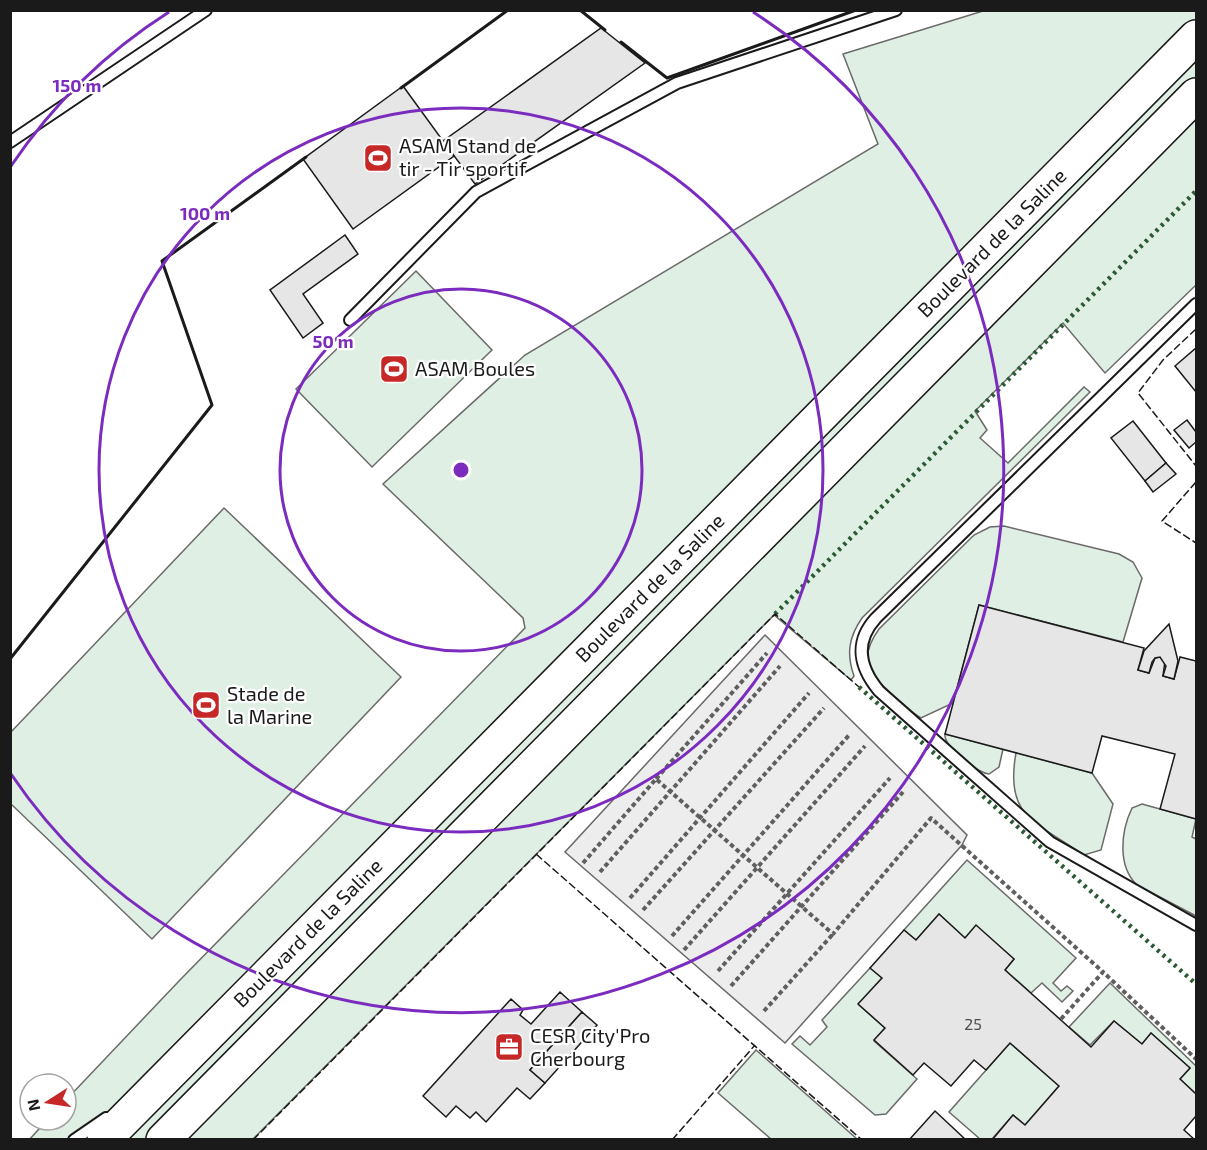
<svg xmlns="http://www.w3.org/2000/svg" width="1207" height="1150" viewBox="0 0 1207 1150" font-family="'Exo 2',sans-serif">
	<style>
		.green { fill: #e0efe3; stroke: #6a6a6a; stroke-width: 1.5 }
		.parking { fill: #ededed; stroke: #6a6a6a; stroke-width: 1.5 }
		.building { fill: #e6e6e6; stroke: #1a1a1a; stroke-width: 1.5 }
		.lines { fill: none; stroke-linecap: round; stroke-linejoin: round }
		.lane-casing { stroke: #1a1a1a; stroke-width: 14 }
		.primary-casing { stroke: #1a1a1a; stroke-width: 36 }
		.path { stroke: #5f5f5f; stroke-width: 4; stroke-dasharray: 4.5 3; stroke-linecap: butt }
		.lane { stroke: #fff; stroke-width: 10 }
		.primary { stroke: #fff; stroke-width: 33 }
		.hedge { stroke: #2b5a34; stroke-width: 4.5; stroke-dasharray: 3 4.5; stroke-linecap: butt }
		.fence { stroke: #1a1a1a; stroke-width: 1.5; stroke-dasharray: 8 3; stroke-linecap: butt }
		.wall { stroke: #1a1a1a; stroke-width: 3 }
		.ring { fill: none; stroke: #7b2cbf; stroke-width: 3 }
		.labels { text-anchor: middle; stroke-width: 4.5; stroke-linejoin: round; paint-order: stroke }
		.number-label { font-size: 16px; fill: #4d4d4d }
		.poi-label { font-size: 20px; fill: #1a1a1a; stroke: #fff; text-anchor: start }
		.street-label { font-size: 20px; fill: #1a1a1a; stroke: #fff }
		.centre { fill: #7b2cbf; stroke: #fff; stroke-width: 3 }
		.ring-label { font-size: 18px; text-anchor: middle; font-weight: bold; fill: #7b2cbf; stroke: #fff; stroke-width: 4.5; stroke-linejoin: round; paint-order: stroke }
	</style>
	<rect width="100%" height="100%" fill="#fff"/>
	<g class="green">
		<path d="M983 11H1196V285L1105 373 1063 323 975 411 987 430 980 438 1008 463 1084 387 1090 392 862 618C849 637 846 653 854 676L851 680 774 615 253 1139 29 1140 47 1120H66V1100L179 981 525 628 523 618 383 484 525 355 878 144 843 54Z"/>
		<polygon points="416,271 492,350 372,467 296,389"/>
		<polygon points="224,508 401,677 152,939 11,804 11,732"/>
		<path d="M1004 526 1119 554 1133 562 1142 578 1123 642 979 605 953 703 921 718C912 713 904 704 895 697 870 674 856 661 879 629L974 535 990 527Z"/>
		<path d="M945 734 1003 749 999 767 989 774C977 773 943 745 945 734Z"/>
		<path d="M1016 753 1092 773 1113 804 1101 850 1084 855C1037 822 1004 818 1016 753Z"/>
		<path d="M1142 804 1196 819 1192 837 1196 839V916L1137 885C1117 866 1121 831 1132 808Z"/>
		<polygon points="967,860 1076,958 1053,983 1061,991 1067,986 1073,991 1062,1002 1042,983 1031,993 1005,970 1014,959 976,926 965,938 939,914 916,940 904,930"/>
		<polygon points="870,968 882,978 859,1005 885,1028 874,1041 917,1079 886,1114 875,1115 792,1044 800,1036 810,1045 827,1027 822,1020"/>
		<polygon points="1110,983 1196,1066 1196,1094 1180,1079 1190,1068 1151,1033 1142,1044 1114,1021 1090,1045 1069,1027"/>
		<polygon points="1010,1043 1059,1086 1025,1125 1013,1115 992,1139 980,1139 949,1112"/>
		<polygon points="756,1050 857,1139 771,1139 718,1093"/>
	</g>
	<polygon class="parking" points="765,635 967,835 962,845 785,1043 565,852"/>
	<g class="building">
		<polygon points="601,28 645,63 475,184 443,141"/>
		<polygon points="403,86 454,156 353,229 303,159"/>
		<polygon points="345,235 358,254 303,294 323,323 303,338 270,290"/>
		<polygon points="1196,348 1196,392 1175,366"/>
		<polygon points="1187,420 1196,432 1196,442 1189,448 1174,430"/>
		<polygon points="1133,421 1166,463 1145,481 1111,438"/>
		<polygon points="1166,463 1176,474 1153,492 1145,481"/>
		<polygon points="979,605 1144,648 1138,670 1149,673 1155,658 1160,657 1165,661 1163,676 1174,679 1180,657 1196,661 1196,819 1160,809 1175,754 1102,736 1092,773 945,734"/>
		<polygon points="1169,624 1178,661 1174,679 1163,676 1166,666 1160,657 1155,658 1152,662 1149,673 1138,670 1144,651"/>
		<polygon points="939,914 965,938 976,925 1014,959 1005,970 1091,1047 1114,1021 1142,1044 1151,1033 1190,1068 1180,1079 1196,1094 1196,1116 1184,1130 1195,1140 992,1140 1013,1115 1025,1125 1059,1086 1010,1043 986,1070 974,1060 951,1086 924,1063 913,1075 874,1040 885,1028 858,1004 882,978 870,968 904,930 916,940"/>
		<polygon points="560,992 582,1012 530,1070 545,1083 530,1099 517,1088 486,1122 476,1112 470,1118 456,1106 446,1117 423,1096 511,999 523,1010 520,1015 531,1024"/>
		<polygon points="582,1012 597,1025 545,1083 530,1070"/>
		<polygon points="935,1111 966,1140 909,1140"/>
	</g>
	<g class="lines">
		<g class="lane-casing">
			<g id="lane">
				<polyline points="10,142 206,10"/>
				<path d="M1196 304 876 618C854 642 859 667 879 691L1050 842 1196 925"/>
				<polyline points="350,320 476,192 677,83 896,10"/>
				<polyline points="74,1140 106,1118"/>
			</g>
		</g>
		<g class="primary-casing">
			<g id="primary">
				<polyline points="104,1140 1196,37"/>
				<polyline points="163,1140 1196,95"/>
			</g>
		</g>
		<g class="path">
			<polyline points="656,779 767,653"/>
			<polyline points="583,863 656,779 833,934 931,818 1103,972"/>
			<polyline points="600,872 780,666"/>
			<polyline points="630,898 809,693"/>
			<polyline points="643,910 824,708"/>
			<polyline points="672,936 850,734"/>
			<polyline points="684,950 865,746"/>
			<polyline points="718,971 890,778"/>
			<polyline points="731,986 903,792"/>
			<polyline points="764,1011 833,934"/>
			<polyline points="1061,1019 1103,972 1196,1059"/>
		</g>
		<use href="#lane" class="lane"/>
		<use href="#primary" class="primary"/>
		<g class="hedge">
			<polyline points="775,614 1196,191"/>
			<polyline points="859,687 1196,984"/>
		</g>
		<g class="fence">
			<polyline points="1196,329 1163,360 1138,393 1196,466"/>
			<polyline points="1196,482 1162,521 1196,543"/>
			<polyline points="536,854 862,1140"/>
			<polyline points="253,1140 775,614 859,687"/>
			<polyline points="672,1140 755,1045"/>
		</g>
		<g class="wall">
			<polyline points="580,10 605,30"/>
			<polyline points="621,42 667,78 856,10"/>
			<polyline points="401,88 508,10"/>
			<polyline points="10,659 212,405 162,261 306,157"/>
		</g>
	</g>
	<g class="ring">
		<circle cx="461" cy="470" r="181"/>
		<circle cx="461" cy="470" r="362"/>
		<path d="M11 166A543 543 0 0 1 169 12M753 12A543 543 0 1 1 11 774"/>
	</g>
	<defs>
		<g id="stadium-square" transform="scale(1.5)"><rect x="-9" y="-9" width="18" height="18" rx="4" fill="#c62828" stroke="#fff"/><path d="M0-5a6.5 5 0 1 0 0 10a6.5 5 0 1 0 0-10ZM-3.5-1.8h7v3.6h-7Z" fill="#fff"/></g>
		<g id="office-square" transform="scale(1.5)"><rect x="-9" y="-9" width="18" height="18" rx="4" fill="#c62828" stroke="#fff"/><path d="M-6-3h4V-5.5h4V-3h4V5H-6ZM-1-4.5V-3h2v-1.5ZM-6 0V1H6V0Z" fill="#fff"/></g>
	</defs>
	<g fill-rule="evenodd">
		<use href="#stadium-square" x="378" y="158"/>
		<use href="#stadium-square" x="394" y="369"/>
		<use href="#stadium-square" x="206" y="705"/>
		<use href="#office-square" x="509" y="1047"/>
	</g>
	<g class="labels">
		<g class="number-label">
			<text x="973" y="1030">25</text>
		</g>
		<g class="poi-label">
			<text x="399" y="153">ASAM Stand de<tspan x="399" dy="23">tir - Tir sportif</tspan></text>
			<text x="415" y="376">ASAM Boules</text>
			<text x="227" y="701">Stade de<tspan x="227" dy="23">la Marine</tspan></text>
			<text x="530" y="1043">CESR City'Pro<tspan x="530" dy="23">Cherbourg</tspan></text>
		</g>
		<g class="street-label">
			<text transform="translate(992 243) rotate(-45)" y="7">Boulevard de la Saline</text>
			<text transform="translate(650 588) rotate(-45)" y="7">Boulevard de la Saline</text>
			<text transform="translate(308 933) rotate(-45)" y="7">Boulevard de la Saline</text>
		</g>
	</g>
	<circle cx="461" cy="470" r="9" class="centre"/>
	<g class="ring-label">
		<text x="77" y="92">150 m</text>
		<text x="205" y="220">100 m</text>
		<text x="333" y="348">50 m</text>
	</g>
	<rect width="1207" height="1150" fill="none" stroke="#1a1a1a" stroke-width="24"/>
	<g transform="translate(48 1102) rotate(258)"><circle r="28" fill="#ffffff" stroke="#a3a3a3" stroke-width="1.5"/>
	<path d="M0-4.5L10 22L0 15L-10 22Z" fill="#c62828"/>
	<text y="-9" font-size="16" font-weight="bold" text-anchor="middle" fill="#1a1a1a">N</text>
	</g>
</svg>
